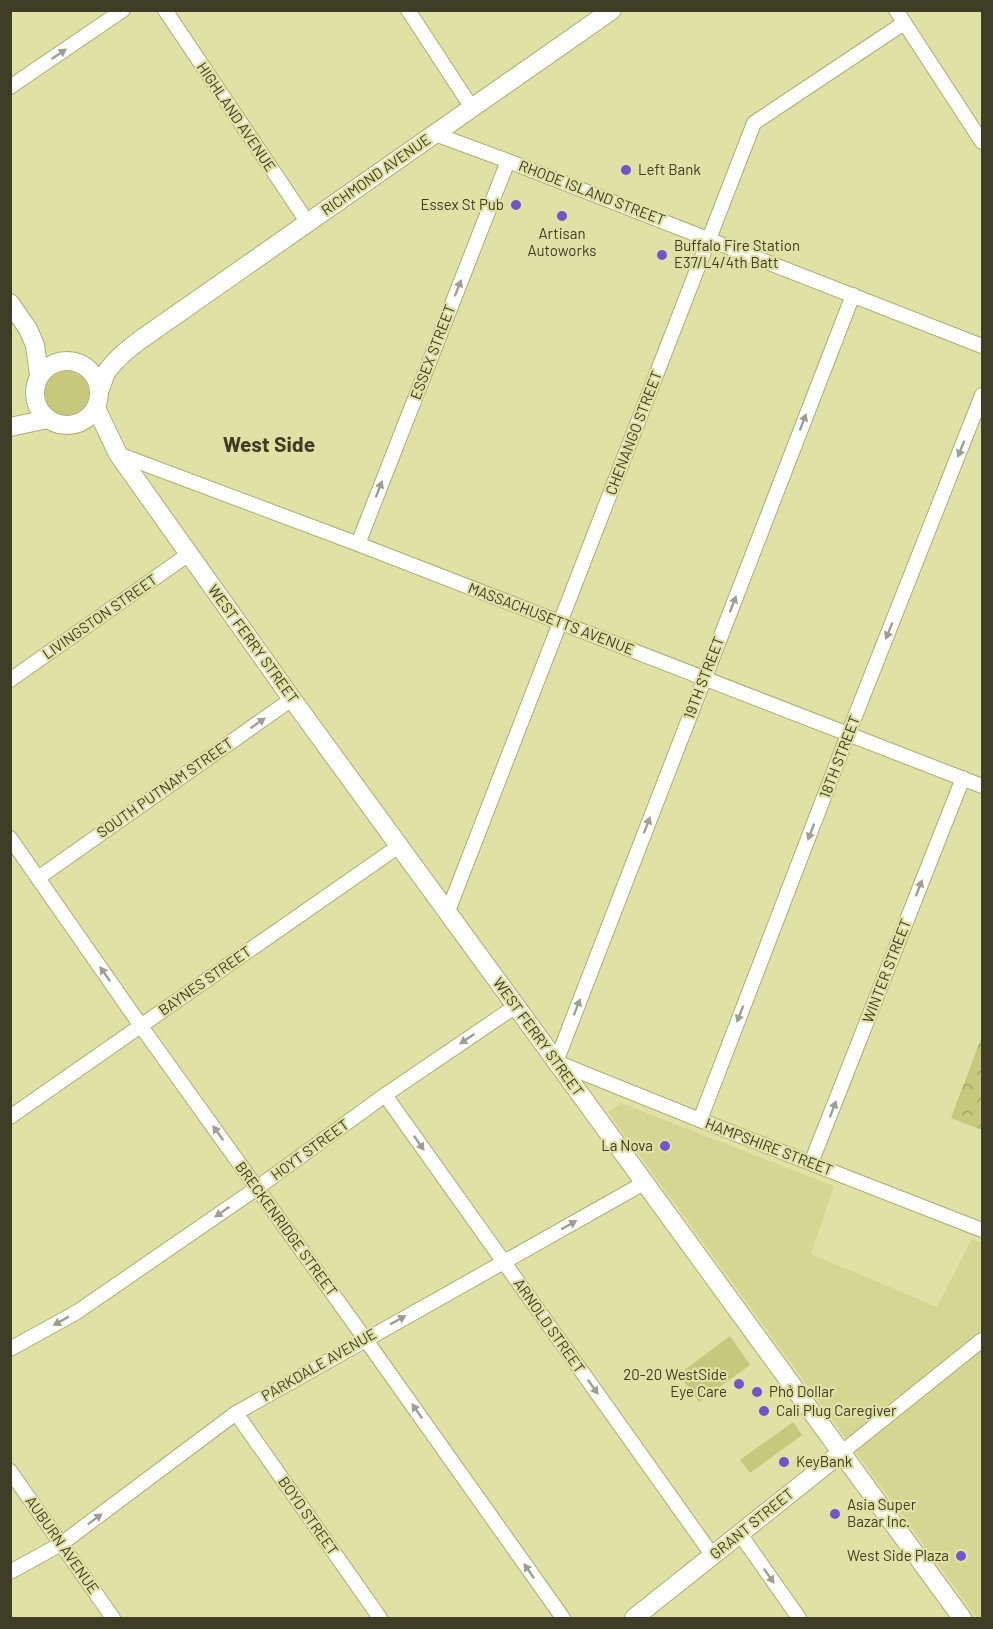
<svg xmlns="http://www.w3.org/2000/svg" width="993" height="1629" viewBox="0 0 993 1629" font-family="Barlow,sans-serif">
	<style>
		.built { fill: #d4d691 }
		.green { fill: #c6c97b }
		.park { fill: url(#park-crowns) }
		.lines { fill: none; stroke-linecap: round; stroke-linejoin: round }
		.minor-casing { stroke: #acae72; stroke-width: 16 }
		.tertiary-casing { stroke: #acae72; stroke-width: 20 }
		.minor { stroke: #fff; stroke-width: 14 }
		.tertiary { stroke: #fff; stroke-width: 18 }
		.oneway { fill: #9e9e92 }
		.poi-dot { fill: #7155ce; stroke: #e0e2a5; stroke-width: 2 }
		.labels { text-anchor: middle; stroke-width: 4.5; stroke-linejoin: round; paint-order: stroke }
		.street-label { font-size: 15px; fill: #3d3e25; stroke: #e0e2a5 }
		.poi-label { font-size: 15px; fill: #3d3e25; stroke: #e0e2a5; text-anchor: start }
		.district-label { font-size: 21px; font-weight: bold; fill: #3d3e25; stroke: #e0e2a5 }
	</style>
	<defs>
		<pattern id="park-crowns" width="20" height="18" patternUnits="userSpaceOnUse" patternTransform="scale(1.5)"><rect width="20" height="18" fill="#c6c97b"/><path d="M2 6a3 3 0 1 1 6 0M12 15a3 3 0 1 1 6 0" fill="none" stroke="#a2a565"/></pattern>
	</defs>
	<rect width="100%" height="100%" fill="#e0e2a5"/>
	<polygon class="built" points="621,1103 834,1186 811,1254 937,1307 972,1239 982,1243 982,1618 977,1618 608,1112"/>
	<g class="green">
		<circle cx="67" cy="393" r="22"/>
		<polygon points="730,1336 750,1365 699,1402 679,1374"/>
		<polygon points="793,1422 802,1435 750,1473 740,1460"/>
	</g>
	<polygon class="park" points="982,1036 982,1130 951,1118"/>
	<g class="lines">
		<g class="minor-casing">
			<g id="minor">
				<polyline points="165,10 308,223"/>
				<polyline points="408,10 472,108"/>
				<polyline points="896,10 982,142"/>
				<polyline points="10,87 123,10"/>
				<polyline points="435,134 508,161 982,346"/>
				<polyline points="853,295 556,1062 700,1120 982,1230"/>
				<polyline points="118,454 358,544 982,786"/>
				<polyline points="358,544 508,161"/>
				<polyline points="10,680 189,554"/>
				<polyline points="10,838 148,1036 373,1350 563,1618"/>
				<polyline points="38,878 292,699"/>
				<polyline points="448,911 754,123 904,23"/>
				<polyline points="385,1095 713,1556"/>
				<polyline points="10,1117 399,846"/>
				<polyline points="700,1120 852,724 982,395"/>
				<polyline points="811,1163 963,778"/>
				<polyline points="10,1349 77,1312 257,1188 385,1095 516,1006"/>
				<polyline points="236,1413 380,1618"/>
				<polyline points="841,1453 982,1340"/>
				<polyline points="10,1471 113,1618"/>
				<polyline points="740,1534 799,1618"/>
				<polyline points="10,1572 61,1544 236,1413 644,1183"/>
			</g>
		</g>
		<g class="tertiary-casing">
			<g id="tertiary">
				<polyline points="10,303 28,329 35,345 39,375"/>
				<circle cx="67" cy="393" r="32"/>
				<path d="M99 391C102 386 103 379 106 373 114 360 128 349 140 340L612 10"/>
				<polyline points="96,408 118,454 292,699 962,1618"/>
				<polyline points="10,427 48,419"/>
				<polyline points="634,1618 841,1453"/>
			</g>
		</g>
		<use href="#minor" class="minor"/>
		<use href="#tertiary" class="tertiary"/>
	</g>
	<defs><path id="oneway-solid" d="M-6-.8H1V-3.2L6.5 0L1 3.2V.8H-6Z" transform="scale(1.5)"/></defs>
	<g class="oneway">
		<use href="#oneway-solid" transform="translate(59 54) rotate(-34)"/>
		<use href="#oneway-solid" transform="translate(458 288) rotate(-69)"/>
		<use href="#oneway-solid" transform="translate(803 422) rotate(-69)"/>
		<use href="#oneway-solid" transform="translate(961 449) rotate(112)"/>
		<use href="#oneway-solid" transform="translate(379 489) rotate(-69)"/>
		<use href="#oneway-solid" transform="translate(733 604) rotate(-69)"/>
		<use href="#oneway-solid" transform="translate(889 631) rotate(112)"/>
		<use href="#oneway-solid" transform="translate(258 723) rotate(-35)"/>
		<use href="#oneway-solid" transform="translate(647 825) rotate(-69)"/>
		<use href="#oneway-solid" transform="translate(811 832) rotate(111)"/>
		<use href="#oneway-solid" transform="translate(919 888) rotate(-69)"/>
		<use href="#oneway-solid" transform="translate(105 974) rotate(-125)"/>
		<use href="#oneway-solid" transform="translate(577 1007) rotate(-69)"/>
		<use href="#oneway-solid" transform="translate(740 1014) rotate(111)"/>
		<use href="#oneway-solid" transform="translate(467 1039) rotate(146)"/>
		<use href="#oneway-solid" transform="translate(833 1109) rotate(-69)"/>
		<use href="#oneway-solid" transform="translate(218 1133) rotate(-126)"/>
		<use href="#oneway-solid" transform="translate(419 1143) rotate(55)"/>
		<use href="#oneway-solid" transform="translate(222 1212) rotate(145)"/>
		<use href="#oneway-solid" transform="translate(569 1225) rotate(-29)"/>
		<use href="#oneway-solid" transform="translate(398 1320) rotate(-29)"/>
		<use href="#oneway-solid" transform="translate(61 1321) rotate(151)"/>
		<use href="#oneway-solid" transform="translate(593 1387) rotate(55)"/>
		<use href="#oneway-solid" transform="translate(417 1411) rotate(-125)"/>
		<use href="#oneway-solid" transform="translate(95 1519) rotate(-37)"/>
		<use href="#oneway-solid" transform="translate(529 1571) rotate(-125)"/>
		<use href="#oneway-solid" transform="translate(769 1576) rotate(55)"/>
	</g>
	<g class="poi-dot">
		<circle cx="626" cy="170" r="6"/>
		<circle cx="516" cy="205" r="6"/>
		<circle cx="562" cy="216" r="6"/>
		<circle cx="662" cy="255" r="6"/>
		<circle cx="665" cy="1146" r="6"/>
		<circle cx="739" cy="1384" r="6"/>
		<circle cx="757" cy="1392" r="6"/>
		<circle cx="764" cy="1411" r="6"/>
		<circle cx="784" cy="1462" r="6"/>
		<circle cx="835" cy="1514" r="6"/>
		<circle cx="961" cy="1556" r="6"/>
	</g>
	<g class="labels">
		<g class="street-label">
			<text transform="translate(236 117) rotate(56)" y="5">HIGHLAND AVENUE</text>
			<text transform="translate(376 175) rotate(-35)" y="5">RICHMOND AVENUE</text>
			<text transform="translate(592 193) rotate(21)" y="5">RHODE ISLAND STREET</text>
			<text transform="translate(433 352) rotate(-69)" y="5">ESSEX STREET</text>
			<text transform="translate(634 433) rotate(-69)" y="5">CHENANGO STREET</text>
			<text transform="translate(100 617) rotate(-35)" y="5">LIVINGSTON STREET</text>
			<text transform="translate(551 619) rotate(21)" y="5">MASSACHUSETTS AVENUE</text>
			<text transform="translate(253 644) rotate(54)" y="5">WEST FERRY STREET</text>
			<text transform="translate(704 678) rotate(-69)" y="5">19TH STREET</text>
			<text transform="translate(840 757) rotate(-69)" y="5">18TH STREET</text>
			<text transform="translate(165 788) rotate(-35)" y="5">SOUTH PUTNAM STREET</text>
			<text transform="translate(887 971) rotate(-69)" y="5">WINTER STREET</text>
			<text transform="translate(205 981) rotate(-35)" y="5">BAYNES STREET</text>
			<text transform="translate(538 1037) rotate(54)" y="5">WEST FERRY STREET</text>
			<text transform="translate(769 1147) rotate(21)" y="5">HAMPSHIRE STREET</text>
			<text transform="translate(310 1150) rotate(-36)" y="5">HOYT STREET</text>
			<text transform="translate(286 1229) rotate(54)" y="5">BRECKENRIDGE STREET</text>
			<text transform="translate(549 1326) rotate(55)" y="5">ARNOLD STREET</text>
			<text transform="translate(319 1365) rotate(-30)" y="5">PARKDALE AVENUE</text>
			<text transform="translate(308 1516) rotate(55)" y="5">BOYD STREET</text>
			<text transform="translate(752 1524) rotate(-39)" y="5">GRANT STREET</text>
			<text transform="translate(62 1545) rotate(55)" y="5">AUBURN AVENUE</text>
		</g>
		<g class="poi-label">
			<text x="638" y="175">Left Bank</text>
			<text x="504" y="210" text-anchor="end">Essex St Pub</text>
			<text x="562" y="239" text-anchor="middle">Artisan<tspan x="562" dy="17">Autoworks</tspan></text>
			<text x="674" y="251">Buffalo Fire Station<tspan x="674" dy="17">E37/L4/4th Batt</tspan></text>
			<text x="653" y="1151" text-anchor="end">La Nova</text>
			<text x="727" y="1380" text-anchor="end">20-20 WestSide<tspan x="727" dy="17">Eye Care</tspan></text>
			<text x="769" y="1397">Phở Dollar</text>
			<text x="776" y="1416">Cali Plug Caregiver</text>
			<text x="796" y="1467">KeyBank</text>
			<text x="847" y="1510">Asia Super<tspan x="847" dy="17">Bazar Inc.</tspan></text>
			<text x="949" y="1561" text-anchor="end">West Side Plaza</text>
		</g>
		<g class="district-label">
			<text x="269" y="452">West Side</text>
		</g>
	</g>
	<rect width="993" height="1629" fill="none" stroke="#3d3e25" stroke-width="24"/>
</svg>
